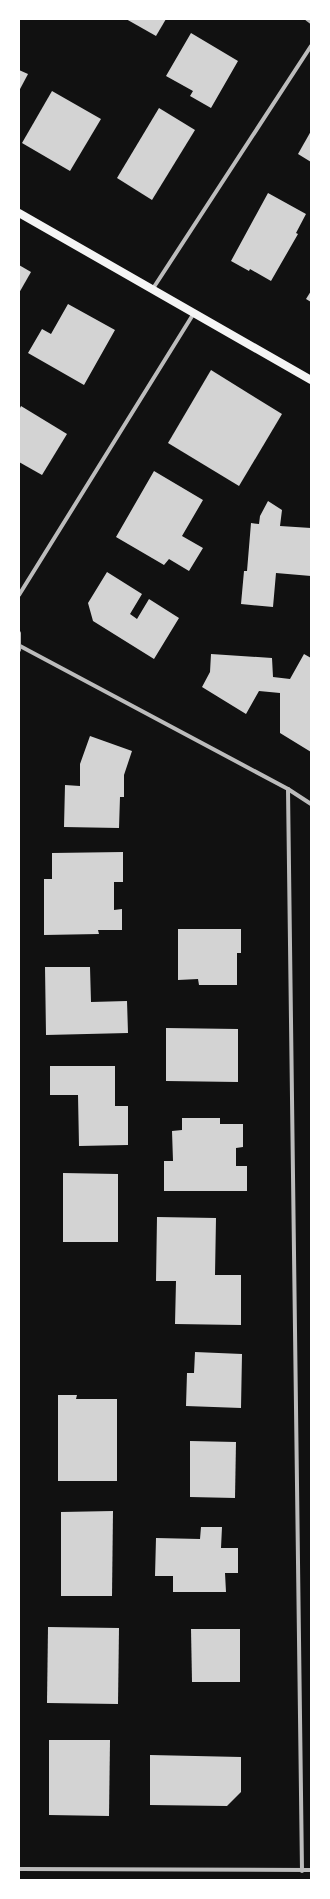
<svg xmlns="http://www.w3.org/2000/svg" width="330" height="1899" viewBox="0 0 330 1899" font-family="Raleway,sans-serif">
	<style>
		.building { fill: #d3d3d3 }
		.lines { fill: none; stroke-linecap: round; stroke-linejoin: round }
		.minor { stroke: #bcbcbc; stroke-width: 4 }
		.secondary { stroke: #f5f5f5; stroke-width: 8 }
	</style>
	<rect width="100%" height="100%" fill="#111"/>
	<g class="building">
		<polygon points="126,19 166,19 156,36"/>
		<polygon points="191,33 238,61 211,108 190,96 193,91 166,76"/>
		<polygon points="19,70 28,74 19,91"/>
		<polygon points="52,91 101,119 70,171 22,143"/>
		<polygon points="159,108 195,130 152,200 117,178"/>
		<polygon points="311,131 311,162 298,154"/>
		<polygon points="268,193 306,214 296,233 298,234 271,281 250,269 249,271 231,261"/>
		<polygon points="19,265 31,272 19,293"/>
		<polygon points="311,291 311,302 306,299"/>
		<polygon points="68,304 115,330 84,385 28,353 42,329 51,334"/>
		<polygon points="211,370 282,414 239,486 168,443"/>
		<polygon points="21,406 67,434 42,475 19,462 19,410"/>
		<polygon points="154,471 203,500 182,536 203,548 189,571 169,559 164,565 116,537"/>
		<polygon points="268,501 282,510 280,526 311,528 311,576 276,573 273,607 241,604 244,571 247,571 251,523 259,524 260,516"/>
		<polygon points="107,572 142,594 130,614 137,619 149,599 179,618 154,659 93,621 88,603"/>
		<polygon points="211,654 272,658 273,677 290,679 304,654 311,658 311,752 280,733 280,693 259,691 246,714 202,687 210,672"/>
		<polygon points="90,736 132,751 124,775 124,797 120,797 119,828 64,827 65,785 80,786 80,764"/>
		<polygon points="123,852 123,882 114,882 114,910 122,909 122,930 98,930 99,934 44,935 44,879 52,879 52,853"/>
		<polygon points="178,929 241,929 241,953 237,953 237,985 199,985 198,979 178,980"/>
		<polygon points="45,967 90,967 91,1002 127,1001 128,1033 46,1035"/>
		<polygon points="166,1028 238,1029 238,1082 166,1081"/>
		<polygon points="50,1066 115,1066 115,1106 128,1106 128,1145 79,1146 78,1095 50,1095"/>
		<polygon points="182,1118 220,1118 220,1124 243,1124 243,1147 236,1148 236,1166 247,1166 247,1191 164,1191 164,1161 173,1161 172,1131 182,1130"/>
		<polygon points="63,1173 118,1174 118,1242 63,1242"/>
		<polygon points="157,1217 216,1218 215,1275 241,1275 241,1325 175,1324 176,1281 156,1281"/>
		<polygon points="195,1352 242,1354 241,1408 186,1406 187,1373 194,1373"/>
		<polygon points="58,1395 77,1395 76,1399 117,1399 117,1481 58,1481"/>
		<polygon points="190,1441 236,1442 235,1498 190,1497"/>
		<polygon points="113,1511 112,1596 61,1596 61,1512"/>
		<polygon points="201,1527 222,1527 221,1548 238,1548 238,1573 225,1573 226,1592 173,1592 173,1576 155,1576 156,1538 200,1539"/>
		<polygon points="48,1627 119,1628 118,1704 47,1703"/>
		<polygon points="191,1629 240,1629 240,1682 192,1682"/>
		<polygon points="49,1740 110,1740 109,1816 49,1815"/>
		<polygon points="150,1755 241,1757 241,1792 227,1806 150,1805"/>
	</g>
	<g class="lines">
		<g class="minor">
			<polyline points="307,19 311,22"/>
			<polyline points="152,290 311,46"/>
			<polyline points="19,595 194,313"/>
			<polyline points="19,633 19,650"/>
			<polyline points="20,646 288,789 311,804"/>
			<polyline points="288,789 302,1871"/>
			<polyline points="19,1869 311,1870"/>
		</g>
		<polyline class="secondary" points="19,213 311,380"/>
	</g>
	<rect width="330" height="1899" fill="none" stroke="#ffffff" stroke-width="40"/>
</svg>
